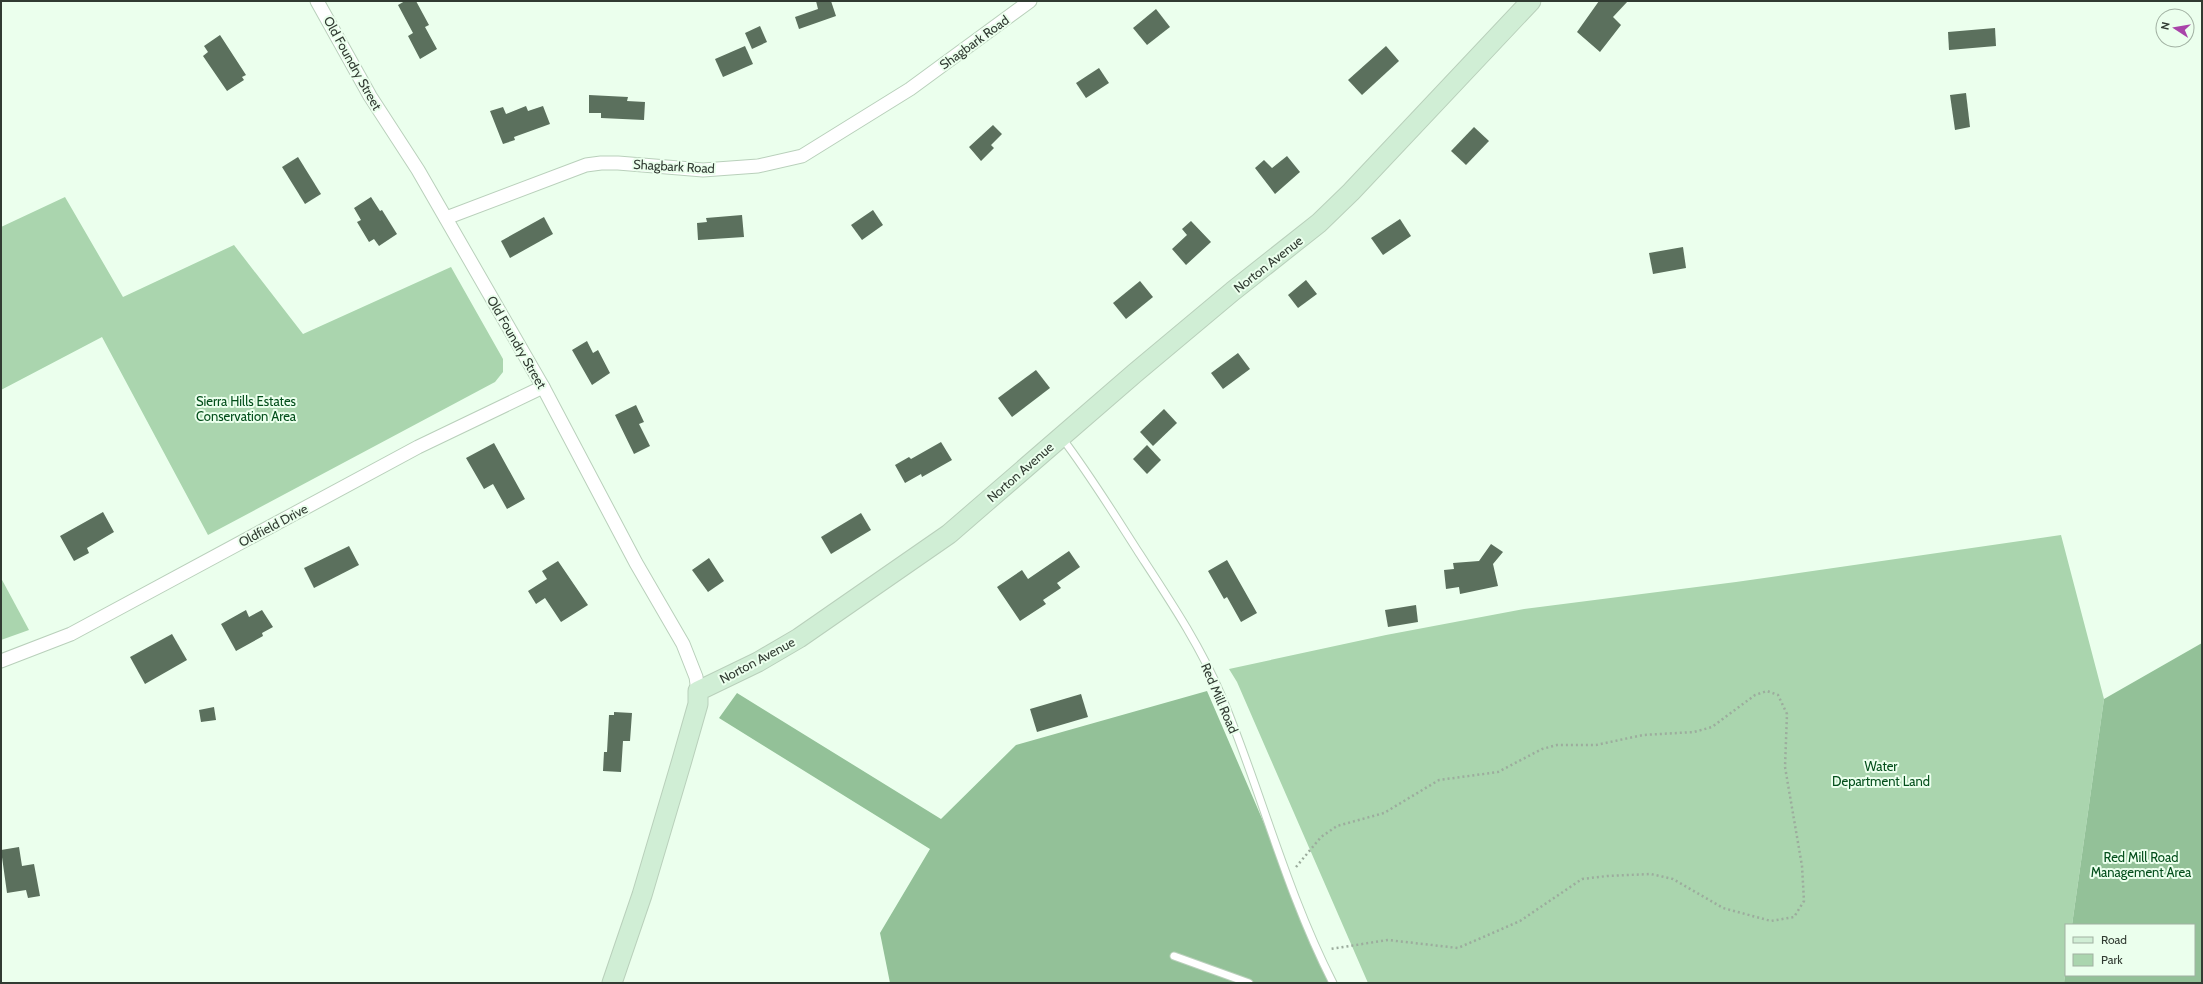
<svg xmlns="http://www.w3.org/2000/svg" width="2203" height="984" viewBox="0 0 2203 984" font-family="Cabin,sans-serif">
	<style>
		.green { fill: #aad5ae }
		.forest { fill: #93c198 }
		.building { fill: #5b705d }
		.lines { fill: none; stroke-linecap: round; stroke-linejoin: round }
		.lane-casing { stroke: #b9d0bb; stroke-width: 9 }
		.street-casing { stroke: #b9d0bb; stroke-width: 15 }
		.secondary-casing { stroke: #b9d0bb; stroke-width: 21 }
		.path { stroke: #9cac9d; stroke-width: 2.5; stroke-dasharray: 2 3; stroke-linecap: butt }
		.lane { stroke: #fff; stroke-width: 7 }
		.street { stroke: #fff; stroke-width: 13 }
		.secondary { stroke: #d0eed5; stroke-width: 19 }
		.labels { text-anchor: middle; stroke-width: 4; stroke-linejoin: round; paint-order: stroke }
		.street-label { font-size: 13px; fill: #313b32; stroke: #ebffed }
		.park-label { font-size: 13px; fill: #034e1b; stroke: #ebffed }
	</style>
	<rect width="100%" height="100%" fill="#ebffed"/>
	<g class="green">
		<polygon points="65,197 123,297 234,245 303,334 451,267 503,359 503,372 495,382 208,535 102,337 1,390 1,227"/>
		<polygon points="2061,535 2104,699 2072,925 2066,925 2066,966 2064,983 1368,983 1237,682 1229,669 1386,635 1524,609 1736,582"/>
		<polygon points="1,578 29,630 1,640"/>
	</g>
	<g class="forest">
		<polygon points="2202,643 2202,983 2064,983 2066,966 2066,975 2194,975 2194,925 2072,925 2104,699"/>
		<polygon points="1207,691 1333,983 890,983 880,933 930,849 719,718 737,693 941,819 1016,745"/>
	</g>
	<g class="building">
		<polygon points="405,1 416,1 429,25 425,27 437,49 420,59 408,36 413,33 398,5"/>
		<polygon points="816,1 831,1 836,16 799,29 795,17 818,9"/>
		<polygon points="1599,1 1628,1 1613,17 1621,25 1600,52 1577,32"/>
		<polygon points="1156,9 1170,27 1147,45 1133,28"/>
		<polygon points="760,26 767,42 752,49 745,33"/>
		<polygon points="1995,28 1996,46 1949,50 1948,32"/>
		<polygon points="220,35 246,75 242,77 244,80 227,91 203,56 208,52 204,46"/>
		<polygon points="745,46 753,64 723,77 715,59"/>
		<polygon points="1386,46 1399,61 1362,95 1348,80"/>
		<polygon points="1099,68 1109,83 1086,98 1076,83"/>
		<polygon points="1966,93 1970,127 1955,130 1950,95"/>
		<polygon points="589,95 628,97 627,101 645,102 644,120 601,118 601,113 589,113"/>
		<polygon points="526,106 528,111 543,106 550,124 514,137 515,140 503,144 490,111 503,107 506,114"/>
		<polygon points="993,125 1002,134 991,145 994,148 981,161 969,147"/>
		<polygon points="1474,127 1489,141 1466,165 1451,151"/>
		<polygon points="1287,156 1300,172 1275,194 1255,168 1264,160 1272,168"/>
		<polygon points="298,157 321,194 305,204 282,167"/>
		<polygon points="371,197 380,211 382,210 397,234 379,246 374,239 369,242 357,222 361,220 354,208"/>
		<polygon points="873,210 883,225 862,240 851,225"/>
		<polygon points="742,215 744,237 698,240 697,223 707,222 706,218"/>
		<polygon points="544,217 553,234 510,258 501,241"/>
		<polygon points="1400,219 1411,236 1383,255 1371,238"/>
		<polygon points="1191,221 1211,242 1186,265 1172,249 1187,235 1182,229"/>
		<polygon points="1683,247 1686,268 1653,274 1649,253"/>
		<polygon points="1306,280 1317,294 1298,308 1288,295"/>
		<polygon points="1140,281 1153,297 1126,319 1113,303"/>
		<polygon points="587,341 593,353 598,350 610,373 592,385 572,350"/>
		<polygon points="1238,353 1250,369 1223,389 1211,373"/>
		<polygon points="1036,370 1050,388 1012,417 998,398"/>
		<polygon points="636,405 644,422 639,424 650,446 634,454 615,415"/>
		<polygon points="1164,409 1177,423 1153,446 1140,432"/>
		<polygon points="941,442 952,460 922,477 921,474 905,483 895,465 909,457 911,459"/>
		<polygon points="494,443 525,499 507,509 493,484 484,489 466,458"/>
		<polygon points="1147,445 1161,460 1147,474 1133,459"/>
		<polygon points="103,512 114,532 87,548 89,553 74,561 60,536"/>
		<polygon points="861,513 871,530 831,554 821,537"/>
		<polygon points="1491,544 1503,552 1493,564 1498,586 1460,594 1459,587 1446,589 1444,570 1454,569 1453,563 1479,561"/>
		<polygon points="349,546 359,565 314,588 304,568"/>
		<polygon points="1069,551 1080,567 1057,583 1061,588 1043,600 1046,604 1020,621 997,587 1022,570 1028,579"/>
		<polygon points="709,558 724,581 708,592 692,570"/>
		<polygon points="1227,560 1257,613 1241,622 1227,597 1224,599 1208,571"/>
		<polygon points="558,561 588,605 561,622 545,598 536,604 528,591 547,579 542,571"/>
		<polygon points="1416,605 1418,622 1388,627 1385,610"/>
		<polygon points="246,610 249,617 262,610 273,627 262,633 263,636 236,651 221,624"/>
		<polygon points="172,634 187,660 145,684 130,657"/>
		<polygon points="1081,694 1088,717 1037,732 1030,709"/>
		<polygon points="214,707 216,720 201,722 199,710"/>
		<polygon points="614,712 632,713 630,741 623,741 621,772 603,771 604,752 607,752 609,715 614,715"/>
		<polygon points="19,847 22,866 34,864 40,896 28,898 26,890 7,893 1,850"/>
	</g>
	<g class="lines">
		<g class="lane-casing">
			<g id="lane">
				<path d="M1062 438C1090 475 1114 514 1139 553 1169 599 1200 645 1222 697 1261 791 1286 891 1333 983"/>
				<polyline points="1174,956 1249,983"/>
			</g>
		</g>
		<g class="street-casing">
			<g id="street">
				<polyline points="317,1 370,96 418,170 543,387 636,563 683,644 696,677 698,691"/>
				<polyline points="446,218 586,165 601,163 618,163 703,170 758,166 802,156 910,89 1030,1"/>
				<polyline points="1,661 71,634 418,447 543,387"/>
			</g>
		</g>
		<g class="secondary-casing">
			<polyline id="secondary" points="612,983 642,895 682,760 698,704 698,691 758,662 799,638 949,534 1135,373 1233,291 1319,223 1351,192 1531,1"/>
		</g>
		<polyline class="path" points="1296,867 1321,837 1337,826 1384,813 1439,780 1498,772 1542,749 1557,745 1596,745 1643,735 1694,732 1712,727 1755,695 1767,691 1778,695 1787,714 1785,767 1802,866 1804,901 1794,917 1771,921 1723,908 1673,879 1651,874 1607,876 1582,879 1520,921 1458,948 1388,940 1330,949"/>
		<use href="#lane" class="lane"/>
		<use href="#street" class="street"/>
		<use href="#secondary" class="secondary"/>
	</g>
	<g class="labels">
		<g class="street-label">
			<text transform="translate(974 42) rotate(-36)" y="5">Shagbark Road</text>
			<text transform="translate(353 63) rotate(61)" y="5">Old Foundry Street</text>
			<text transform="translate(674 166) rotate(3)" y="5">Shagbark Road</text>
			<text transform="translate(1268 264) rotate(-38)" y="5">Norton Avenue</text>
			<text transform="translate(517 342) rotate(60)" y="5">Old Foundry Street</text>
			<text transform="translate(1020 472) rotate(-41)" y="5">Norton Avenue</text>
			<text transform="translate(273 525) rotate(-28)" y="5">Oldfield Drive</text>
			<text transform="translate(757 660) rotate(-28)" y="5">Norton Avenue</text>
			<text transform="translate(1220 698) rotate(67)" y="5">Red Mill Road</text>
		</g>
		<g class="park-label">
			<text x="246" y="406">Sierra Hills Estates<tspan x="246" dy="15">Conservation Area</tspan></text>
			<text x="1881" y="771">Water<tspan x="1881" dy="15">Department Land</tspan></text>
			<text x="2141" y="862">Red Mill Road<tspan x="2141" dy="15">Management Area</tspan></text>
		</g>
	</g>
	<rect width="2203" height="984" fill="none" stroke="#313b32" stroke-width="4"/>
	<rect x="2065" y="924" width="130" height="52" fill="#ebffed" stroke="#a1b1a2"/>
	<rect x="2073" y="937" width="20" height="6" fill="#d0eed5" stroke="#a1b1a2"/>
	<text x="2101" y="944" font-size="12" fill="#313b32">Road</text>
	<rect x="2073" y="954" width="20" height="12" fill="#aad5ae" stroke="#a1b1a2"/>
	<text x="2101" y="964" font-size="12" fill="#313b32">Park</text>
	<g transform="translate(2175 28) rotate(282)"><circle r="19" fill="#ebffed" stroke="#a1b1a2"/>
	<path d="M0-3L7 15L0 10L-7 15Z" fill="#a944a9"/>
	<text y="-6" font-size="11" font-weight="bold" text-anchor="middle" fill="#313b32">N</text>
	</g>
</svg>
